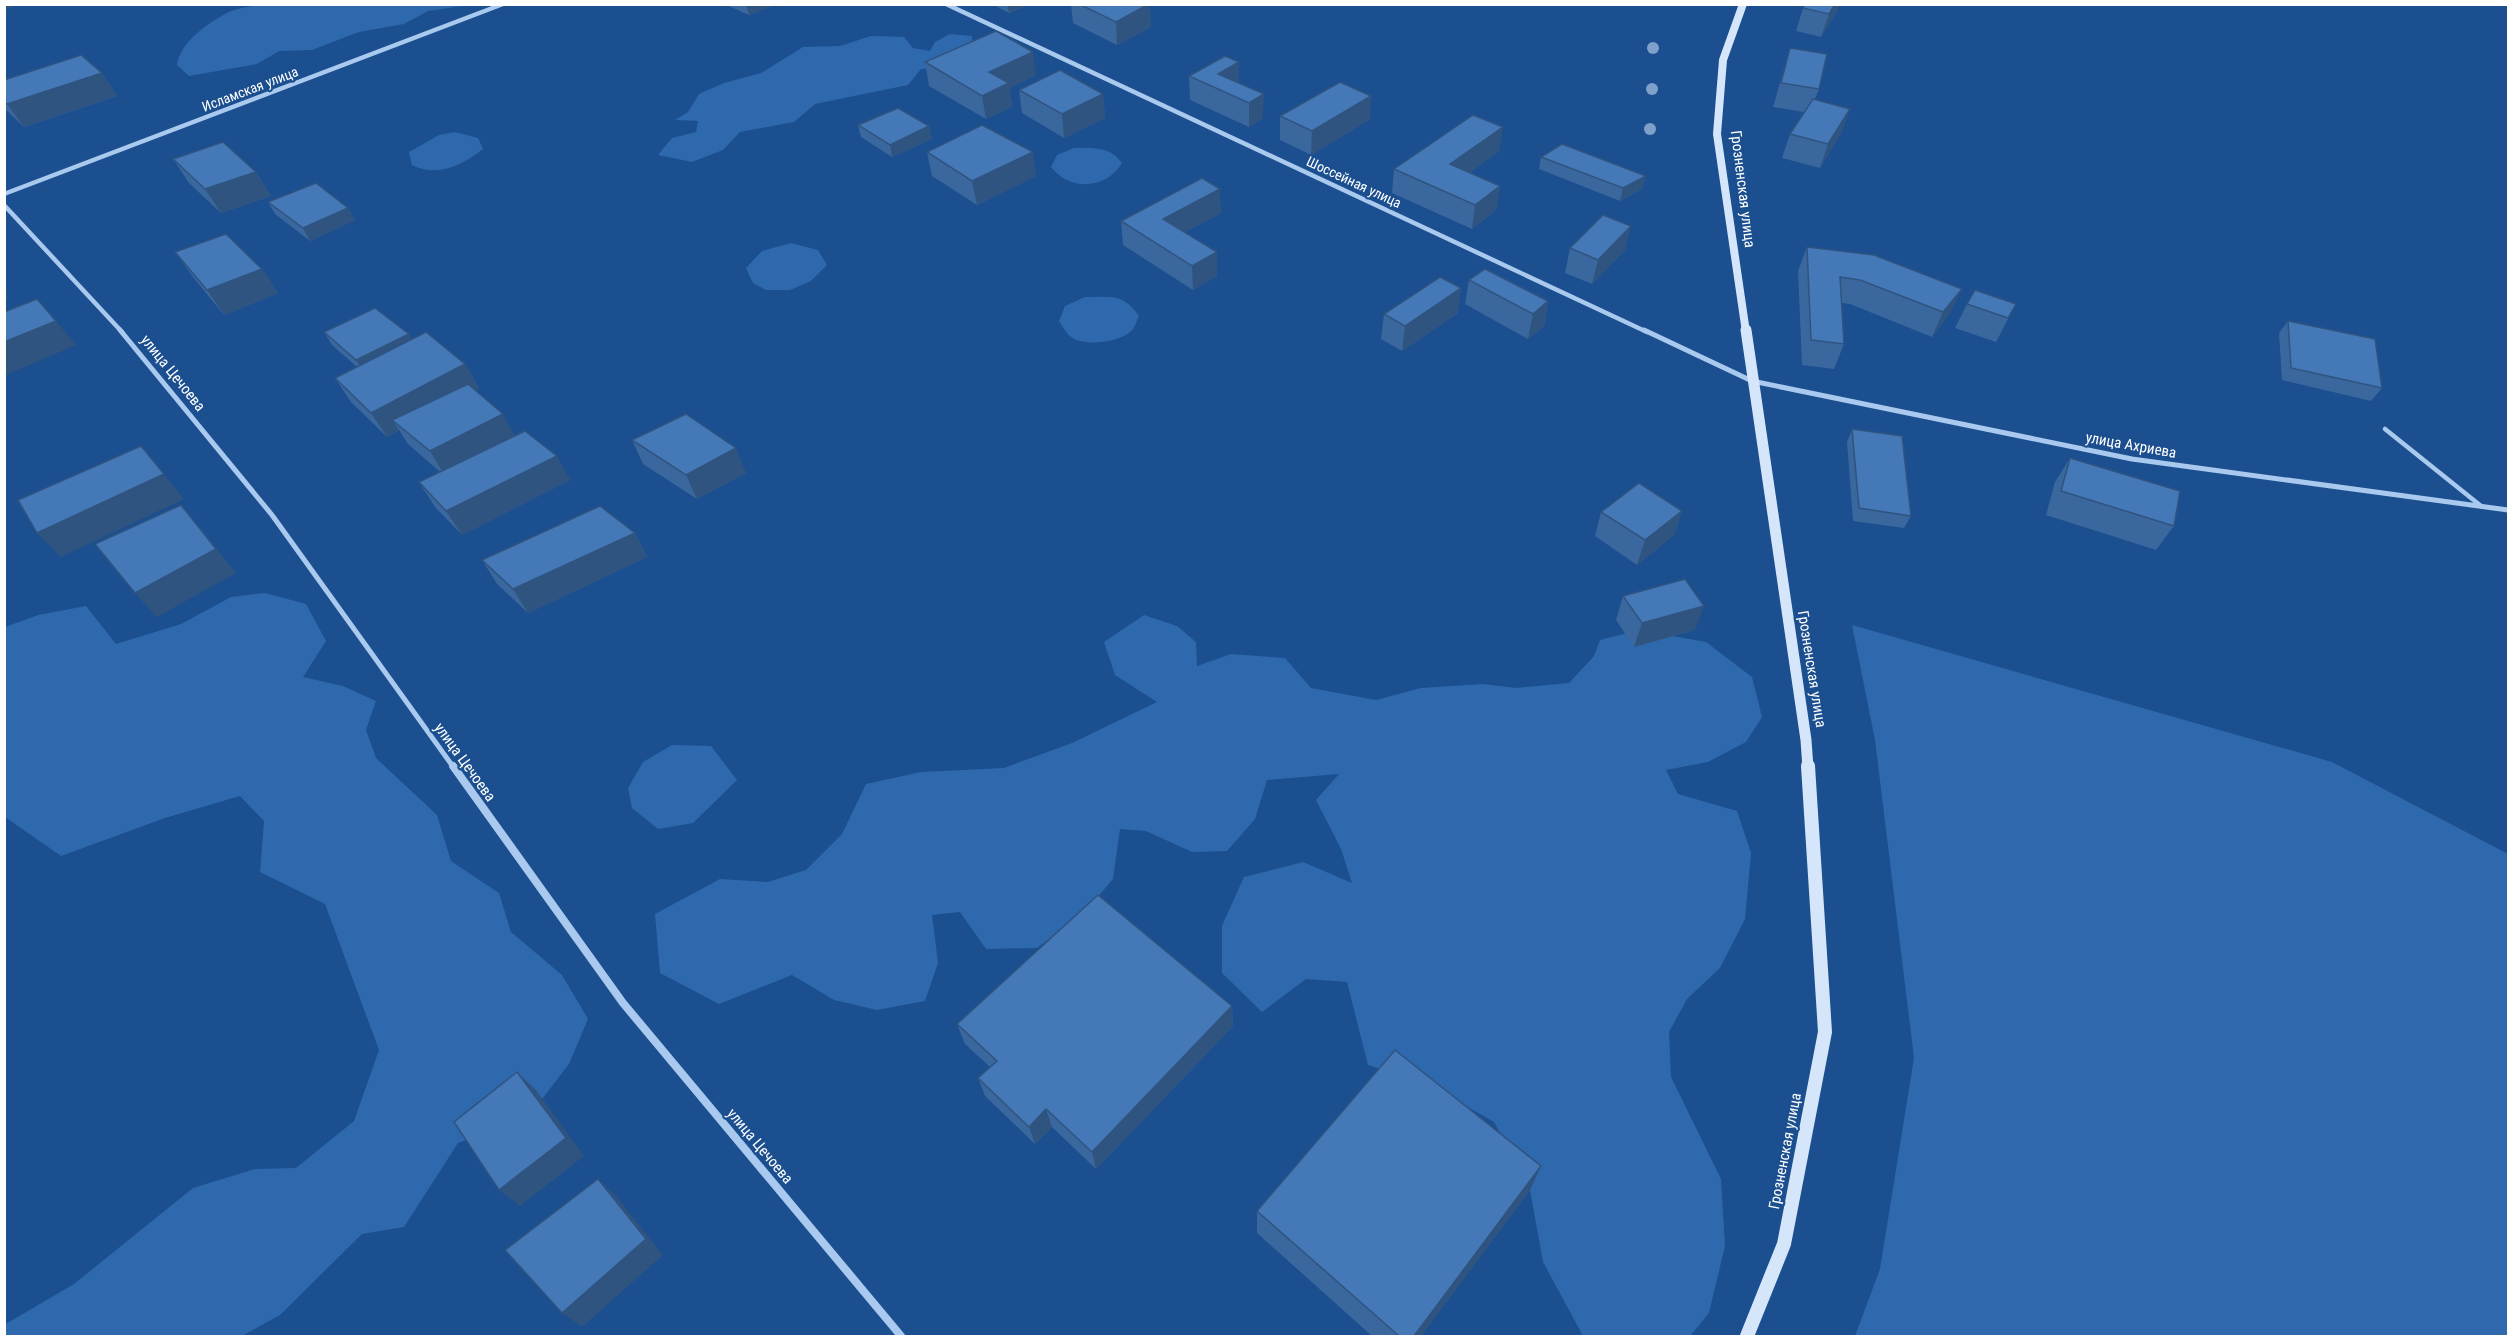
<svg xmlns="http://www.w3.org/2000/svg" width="2513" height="1341" viewBox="0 0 2513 1341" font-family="'Roboto Condensed',sans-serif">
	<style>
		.green { fill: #2e69ad }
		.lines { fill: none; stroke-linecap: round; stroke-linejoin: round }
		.lane { stroke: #a9c9ee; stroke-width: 4.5 }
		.street-far2 { stroke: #a9c9ee; stroke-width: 4.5 }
		.street-far1 { stroke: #a9c9ee; stroke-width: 5 }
		.street { stroke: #a9c9ee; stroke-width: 8 }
		.secondary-far2 { stroke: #d6e6fa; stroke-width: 8 }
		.secondary-far1 { stroke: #d6e6fa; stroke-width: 11 }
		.secondary { stroke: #d6e6fa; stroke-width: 14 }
		.tree { fill: #7ea0ca }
		.wall { fill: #3a679d }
		.shaded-wall { fill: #305480 }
		.building { fill: #4478b7; stroke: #305480; stroke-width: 1.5 }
		.labels { text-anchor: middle; stroke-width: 4.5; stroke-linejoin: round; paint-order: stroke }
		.far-street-label { font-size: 14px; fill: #fff; stroke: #1b4f8f }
		.street-label { font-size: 15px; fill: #fff; stroke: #1b4f8f }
	</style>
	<rect width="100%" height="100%" fill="#1b4f8f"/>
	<g class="green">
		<path d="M258 5 262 4 469 5 428 11 404 24 359 32 312 50 279 51 257 64 189 76 177 65C180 42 209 22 229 12 238 8 249 7 258 5Z"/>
		<polygon points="950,34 972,36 972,53 950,66 921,69 908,85 815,104 794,122 740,132 723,150 692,162 658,155 672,138 696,132 698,121 675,120 688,112 699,94 724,83 761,73 803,47 840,46 871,36 904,37 913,48 930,51 935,42"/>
		<path d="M455 132 478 138 483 149C462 165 438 178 412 165L409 152 439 135Z"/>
		<path d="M1074 148C1094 148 1110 146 1122 163 1107 189 1070 192 1051 167L1057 155Z"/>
		<polygon points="791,243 818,250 827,265 811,281 790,290 766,290 753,283 746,268 762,251"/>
		<path d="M1085 297C1111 297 1123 293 1139 316 1137 320 1135 326 1133 329 1123 342 1088 346 1074 339 1067 335 1063 327 1059 321L1065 306Z"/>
		<polygon points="265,593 306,604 326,641 303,677 343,686 376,701 366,730 376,758 437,815 451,861 499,893 511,932 562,975 588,1019 569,1064 536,1107 505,1125 458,1143 404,1227 362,1234 280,1315 242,1336 5,1336 4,1325 74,1284 193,1188 255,1169 296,1168 354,1121 379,1050 325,904 260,872 264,821 240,796 165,818 61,856 5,817 5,627 38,615 86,606 116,644 181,624 231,597"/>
		<polygon points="1144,615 1177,626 1196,642 1197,666 1231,654 1285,658 1311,688 1376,700 1421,688 1483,684 1516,688 1569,683 1594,656 1600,640 1639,630 1706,642 1752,677 1762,717 1746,742 1708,762 1666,770 1678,794 1737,811 1751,853 1745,919 1720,968 1687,999 1669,1032 1671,1077 1721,1179 1725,1246 1709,1313 1690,1336 1583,1336 1543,1262 1530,1190 1494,1122 1427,1084 1368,1065 1347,982 1306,979 1262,1012 1222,973 1222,926 1244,877 1303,862 1352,883 1341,849 1316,800 1339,774 1267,780 1255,819 1227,851 1192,852 1146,831 1120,829 1113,879 1085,912 1037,948 986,949 960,912 932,915 938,963 925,1001 877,1010 834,1000 792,975 719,1004 660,973 655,914 720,879 768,882 806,870 842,834 866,784 921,772 1004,768 1072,743 1157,702 1115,675 1104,642"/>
		<polygon points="1852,625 2332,762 2508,854 2508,1336 1855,1336 1880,1269 1914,1058 1875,740"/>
		<polygon points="672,745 711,746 737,780 693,823 658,829 632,808 628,788 643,762"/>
	</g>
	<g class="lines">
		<polyline class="lane" points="2385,429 2481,506"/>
		<g class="street-far2">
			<polyline points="946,4 1647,332"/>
			<polyline points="4,194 503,4"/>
			<polyline points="4,205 122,332"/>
		</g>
		<g class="street-far1">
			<polyline points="120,330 272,515 454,768"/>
			<polyline points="1644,330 1752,381 2132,459 2508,510"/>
		</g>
		<polyline class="street" points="453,766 623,1003 901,1336"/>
		<polyline class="secondary-far2" points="1743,4 1723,60 1717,134 1746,332"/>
		<polyline class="secondary-far1" points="1746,330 1806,740 1808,768"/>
		<polyline class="secondary" points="1747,1336 1784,1244 1825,1032 1808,766"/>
	</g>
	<g class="tree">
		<circle cx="1653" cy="48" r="6"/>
		<circle cx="1652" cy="89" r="6"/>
		<circle cx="1650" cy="129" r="6"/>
	</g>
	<g class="wall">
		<polygon points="724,4 777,4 749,15"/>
		<polygon points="992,4 1030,4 1009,13"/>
		<polygon points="1071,4 1149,4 1151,27 1117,45 1073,23"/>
		<polygon points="1805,4 1839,4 1838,9 1821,37 1796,31 1803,8"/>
		<polygon points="1790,48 1819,89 1815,99 1850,109 1841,133 1820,168 1782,158 1790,134 1804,112 1773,107"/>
		<polygon points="925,62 1036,75 1010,88 1012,107 986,119 929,86"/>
		<polygon points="102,73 117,96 24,127 4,108 4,80"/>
		<polygon points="1189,76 1239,83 1263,118 1249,127 1190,100"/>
		<polygon points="1019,90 1103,94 1105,118 1064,138 1022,113"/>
		<polygon points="1280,116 1370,119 1311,155 1280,140"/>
		<polygon points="858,125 929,126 932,139 892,157 861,137"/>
		<polygon points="1499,151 1469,173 1500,186 1496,210 1472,229 1392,193 1394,169"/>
		<polygon points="927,152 1036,176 977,205 932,176"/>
		<polygon points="1541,157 1643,188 1620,201 1539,169"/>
		<polygon points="173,159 256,172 271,196 221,213 189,183"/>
		<polygon points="268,202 348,208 355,220 310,241 275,214"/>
		<polygon points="1221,213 1185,232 1217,252 1217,276 1193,290 1123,245 1121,221"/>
		<polygon points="1807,247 1950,313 1932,337 1850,304 1841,303 1844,344 1834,369 1802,365 1798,271"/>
		<polygon points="1570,248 1625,250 1592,284 1565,273"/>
		<polygon points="175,252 262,269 278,293 224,315 193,277"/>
		<polygon points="1469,280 1548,301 1544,326 1528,339 1465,304"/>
		<polygon points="1967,304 2016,304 1996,342 1955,328"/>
		<polygon points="1458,313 1402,351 1381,339 1384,314"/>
		<polygon points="2288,321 2382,388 2371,401 2282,380 2279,333"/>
		<polygon points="324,332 412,340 465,364 479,388 475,390 515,436 570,480 462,535 435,507 419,482 440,472 408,444 399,430 387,437 351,402 335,378 357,367 332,345"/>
		<polygon points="1852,429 1911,516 1904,528 1853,521 1847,442"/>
		<polygon points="632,440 746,473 697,499 643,464"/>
		<polygon points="2070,458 2174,526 2156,550 2046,515 2055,482"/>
		<polygon points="1682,511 1674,535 1637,565 1595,536 1601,512"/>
		<polygon points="635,533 647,557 528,613 497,584 482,560"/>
		<polygon points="1623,596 1695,630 1634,647 1616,620"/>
		<polygon points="1232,1006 1233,1026 1096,1169 1052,1127 1035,1144 985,1096 978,1078 990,1067 965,1044 957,1024"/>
		<polygon points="1530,1190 1421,1336 1372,1336 1257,1233 1257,1211"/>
	</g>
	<g class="shaded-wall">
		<polygon points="4,4 22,4 4,10"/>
		<polygon points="746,4 777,4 749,15"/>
		<polygon points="1007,4 1030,4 1009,13"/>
		<polygon points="1149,4 1151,27 1117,45 1116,22"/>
		<polygon points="1835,4 1839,4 1838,9 1821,37 1829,14"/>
		<polygon points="1033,52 1036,75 1010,88 1012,107 986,119 982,96 989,72"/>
		<polygon points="1239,62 1239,86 1218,74"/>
		<polygon points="102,73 117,96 24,127 7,104"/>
		<polygon points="1103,94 1105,118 1064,138 1062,114"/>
		<polygon points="1264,94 1263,118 1249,127 1249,103"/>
		<polygon points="1371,96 1370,119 1311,155 1312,131"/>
		<polygon points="1850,109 1841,133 1820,168 1828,144"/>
		<polygon points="929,126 932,139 892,157 890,145"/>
		<polygon points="1503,127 1499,151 1448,189 1450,164"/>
		<polygon points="1033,152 1036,176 977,205 972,181"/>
		<polygon points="256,172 271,196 221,213 205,189"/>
		<polygon points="1646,176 1643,188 1620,201 1623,188"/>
		<polygon points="1500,186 1496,210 1472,229 1475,205"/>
		<polygon points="1220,189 1221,213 1164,243 1163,219"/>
		<polygon points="348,208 355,220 310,241 303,228"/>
		<polygon points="1631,226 1625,250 1592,284 1598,260"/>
		<polygon points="1217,252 1217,276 1193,290 1192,266"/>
		<polygon points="262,269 278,293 224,315 207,290"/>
		<polygon points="1461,288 1458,313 1402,351 1405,326"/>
		<polygon points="1962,289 1950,313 1932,337 1943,312"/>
		<polygon points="4,292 9,297 4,299"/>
		<polygon points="1548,301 1544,326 1528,339 1533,314"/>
		<polygon points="56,321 76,345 4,376 4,342"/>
		<polygon points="409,334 416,347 364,373 356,360"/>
		<polygon points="465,364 479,388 403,429 392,420 399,430 387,437 371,413"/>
		<polygon points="503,414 516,439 445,476 430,451"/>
		<polygon points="141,446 184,499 61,557 37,533"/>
		<polygon points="736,448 746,473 697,499 686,475"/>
		<polygon points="557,456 570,480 462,535 446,511"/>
		<polygon points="181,505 236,573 157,617 135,593"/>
		<polygon points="1682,511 1674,535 1637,565 1645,540"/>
		<polygon points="635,533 647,557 528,613 513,589"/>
		<polygon points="1704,606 1695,630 1634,647 1642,623"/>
		<polygon points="1232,1006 1233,1026 1096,1169 1092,1152"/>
		<polygon points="517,1072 536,1090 584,1156 520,1206 499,1190"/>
		<polygon points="1046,1109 1052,1127 1035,1144 1029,1127"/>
		<polygon points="1541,1166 1530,1190 1421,1336 1414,1336"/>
		<polygon points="598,1179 615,1195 663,1255 582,1327 562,1313"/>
	</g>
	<g class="building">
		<polygon points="1079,4 1149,4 1116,22"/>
		<polygon points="1805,4 1835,4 1829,14 1803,8"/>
		<polygon points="996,31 1033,52 989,72 1009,83 982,96 925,62"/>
		<polygon points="1790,48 1827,54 1819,89 1781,83"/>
		<polygon points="81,55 102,73 7,104 4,101 4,80"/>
		<polygon points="1225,56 1239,62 1218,74 1264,94 1249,103 1189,76"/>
		<polygon points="1060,70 1103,94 1062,114 1019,90"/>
		<polygon points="1340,82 1371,96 1312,131 1280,116"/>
		<polygon points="1813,99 1850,109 1828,144 1790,134"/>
		<polygon points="898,108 929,126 890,145 858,125"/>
		<polygon points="1473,115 1503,127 1450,164 1500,186 1475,205 1394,169"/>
		<polygon points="982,125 1033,152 972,181 927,152"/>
		<polygon points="223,142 256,172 205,189 173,159"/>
		<polygon points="1562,144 1646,176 1623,188 1541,157"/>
		<polygon points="1202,178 1220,189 1163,219 1217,252 1192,266 1121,221"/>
		<polygon points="316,183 348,208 303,228 268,202"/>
		<polygon points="1603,215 1631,226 1598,260 1570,248"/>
		<polygon points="226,234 262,269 207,290 175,252"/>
		<polygon points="1807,247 1874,255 1962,289 1943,312 1860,280 1840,277 1844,344 1811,340"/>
		<polygon points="1485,269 1548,301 1533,314 1469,280"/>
		<polygon points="1440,277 1461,288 1405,326 1384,314"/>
		<polygon points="1975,290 2016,304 2008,318 1967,304"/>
		<polygon points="37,299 56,321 4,342 4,312"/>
		<polygon points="375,308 409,334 356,360 324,332"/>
		<polygon points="2288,321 2375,339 2382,388 2291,368"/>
		<polygon points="426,332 465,364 371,413 335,378"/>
		<polygon points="468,384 503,414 430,451 392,420"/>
		<polygon points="686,414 736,448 686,475 632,440"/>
		<polygon points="1852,429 1902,436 1911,516 1859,508"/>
		<polygon points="525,431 557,456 446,511 419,482"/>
		<polygon points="141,446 164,474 37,533 18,500"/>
		<polygon points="2070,458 2180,491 2174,526 2061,491"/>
		<polygon points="1639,483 1682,511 1645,540 1601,512"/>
		<polygon points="181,505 216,549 135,593 95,544"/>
		<polygon points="600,506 635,533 513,589 482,560"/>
		<polygon points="1685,579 1704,606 1642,623 1623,596"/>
		<polygon points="1098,895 1232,1006 1092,1152 1046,1109 1029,1127 978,1078 997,1061 957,1024"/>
		<polygon points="1395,1050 1541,1166 1414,1336 1399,1336 1257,1211"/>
		<polygon points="517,1072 566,1138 499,1190 454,1122"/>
		<polygon points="598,1179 646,1239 562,1313 505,1250"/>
	</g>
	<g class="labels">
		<g class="far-street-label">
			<text transform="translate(250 89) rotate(-21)" y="5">Исламская улица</text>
			<text transform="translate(1354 182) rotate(25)" y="5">Шоссейная улица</text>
		</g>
		<g class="street-label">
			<text transform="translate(1743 189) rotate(83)" y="5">Грозненская улица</text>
			<text transform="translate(173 373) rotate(51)" y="5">улица Цечоева</text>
			<text transform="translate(2131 445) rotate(10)" y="5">улица Ахриева</text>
			<text transform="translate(1812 669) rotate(81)" y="5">Грозненская улица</text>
			<text transform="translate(465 762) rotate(54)" y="5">улица Цечоева</text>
			<text transform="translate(760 1146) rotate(50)" y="5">улица Цечоева</text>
			<text transform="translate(1785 1151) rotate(-79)" y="5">Грозненская улица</text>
		</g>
	</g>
	<rect width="2513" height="1341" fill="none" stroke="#ffffff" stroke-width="12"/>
</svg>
